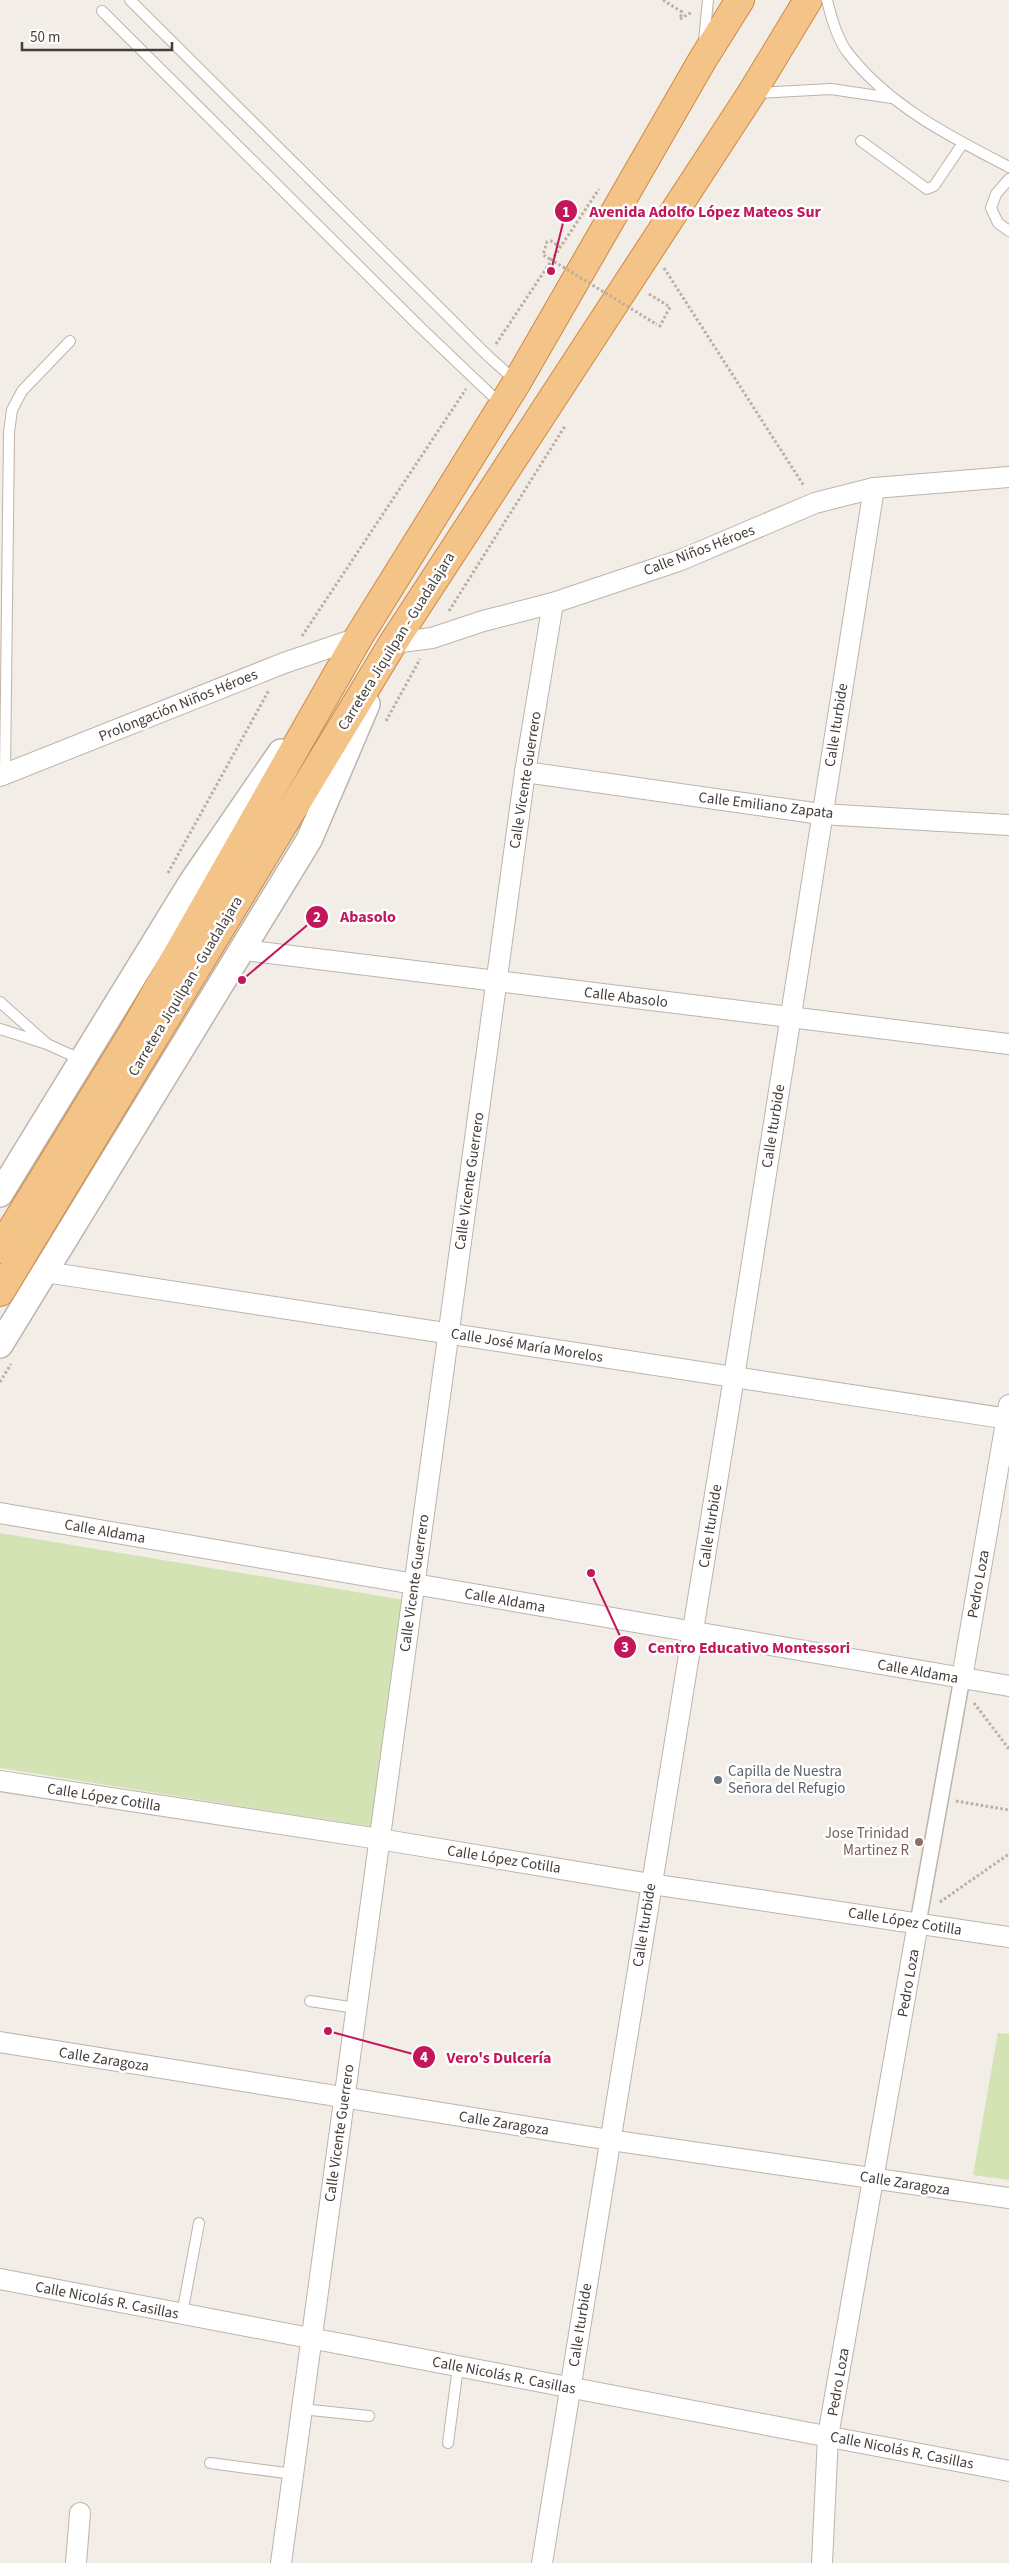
<svg xmlns="http://www.w3.org/2000/svg" width="1009" height="2563" viewBox="0 0 1009 2563" font-family="'Source Sans 3',sans-serif">
	<style>
		.green { fill: #d4e3b4 }
		.lines { fill: none; stroke-linecap: round; stroke-linejoin: round }
		.service-casing { stroke: #bdb4ab; stroke-width: 12 }
		.pedestrian-casing { stroke: #bdb4ab; stroke-width: 18 }
		.minor-casing { stroke: #bdb4ab; stroke-width: 22 }
		.tertiary-casing { stroke: #bdb4ab; stroke-width: 28 }
		.trunk-casing { stroke: #cf8944; stroke-width: 30 }
		.path { stroke: #bdae9d; stroke-width: 3; stroke-dasharray: 2.5 2.5; stroke-linecap: butt }
		.service { stroke: #fff; stroke-width: 10 }
		.pedestrian { stroke: #fff; stroke-width: 15 }
		.minor { stroke: #fff; stroke-width: 20 }
		.tertiary { stroke: #fff; stroke-width: 25 }
		.trunk { stroke: #f3c388; stroke-width: 28 }
		.path-bridge { stroke: #bdae9d; stroke-width: 3; stroke-dasharray: 2.5 2.5; stroke-linecap: butt }
		.worship-dot { fill: #6b7280; stroke: #fff; stroke-width: 2 }
		.education-dot { fill: #8d6e63; stroke: #fff; stroke-width: 2 }
		.labels { text-anchor: middle; stroke-width: 5; stroke-linejoin: round; paint-order: stroke }
		.street-label { font-size: 15px; fill: #453d37; stroke: #fff }
		.worship-label { font-size: 15px; fill: #5b616d; stroke: #fff; text-anchor: start }
		.education-label { font-size: 15px; fill: #785e54; stroke: #fff; text-anchor: end }
		.leader { fill: none; stroke: #c2185b; stroke-width: 2 }
		.callout-dot { fill: #c2185b; stroke: #fff; stroke-width: 2 }
		.mark-label { font-size: 15px; text-anchor: middle; font-weight: bold; fill: #fff }
		.callout-label { font-size: 16px; text-anchor: middle; font-weight: bold; fill: #c2185b; stroke: #fff; stroke-width: 5; stroke-linejoin: round; paint-order: stroke }
	</style>
	<rect width="100%" height="100%" fill="#f2ede7"/>
	<g class="green">
		<polygon points="0,1533 404,1600 371,1827 0,1768"/>
		<polygon points="998,2033 1009,2034 1009,2180 973,2175"/>
	</g>
	<g class="lines">
		<g class="service-casing">
			<g id="service">
				<polyline points="130,0 488,356 516,381"/>
				<path d="M827 0C831 17 837 39 848 53 889 106 951 137 1009 167"/>
				<polyline points="102,11 420,327 502,405"/>
				<polyline points="704,41 708,0"/>
				<polyline points="757,93 831,89 892,98"/>
				<polyline points="861,141 927,189 934,186 963,143"/>
				<polyline points="1009,179 996,194 991,208 998,223 1009,231"/>
				<polyline points="5,774 9,432 12,410 22,391 70,341"/>
				<polyline points="0,1002 46,1043"/>
				<polyline points="0,1029 47,1044 82,1060"/>
				<polyline points="310,2001 356,2008"/>
				<polyline points="182,2314 199,2223"/>
				<polyline points="301,2409 369,2416"/>
				<polyline points="448,2443 458,2367"/>
				<polyline points="210,2463 293,2474"/>
			</g>
		</g>
		<g class="pedestrian-casing">
			<polyline id="pedestrian" points="918,1923 962,1678"/>
		</g>
		<g class="minor-casing">
			<g id="minor">
				<polyline points="393,643 432,638 483,621 553,603 681,560 815,503 874,488 1009,477"/>
				<polyline points="525,772 821,814 1009,825"/>
				<polyline points="0,776 284,663 358,638"/>
				<polyline points="244,950 1009,1044"/>
				<polyline points="45,1272 1009,1419"/>
				<polyline points="0,1513 1009,1686"/>
				<polyline points="962,1678 1009,1405"/>
				<polyline points="0,1781 379,1839 651,1884 1009,1937"/>
				<polyline points="0,2042 610,2140 1009,2198"/>
				<polyline points="0,2279 1009,2471"/>
				<polyline points="76,2563 80,2513"/>
				<polyline points="281,2563 525,772 553,603"/>
				<polyline points="542,2563 734,1377 874,488"/>
				<polyline points="822,2563 828,2436 918,1923"/>
			</g>
		</g>
		<g class="tertiary-casing">
			<g id="tertiary">
				<polyline points="0,1194 191,883 281,752"/>
				<polyline points="0,1345 309,840 367,704"/>
			</g>
		</g>
		<g class="trunk-casing">
			<g id="trunk">
				<polyline points="0,1249 134,1031 358,638 517,382 703,59 740,0"/>
				<polyline points="0,1292 393,643 751,94 808,0"/>
			</g>
		</g>
		<g class="path">
			<polyline points="663,0 682,12 680,19"/>
			<polyline points="680,19 692,12"/>
			<polyline points="550,259 543,255 547,242 551,241 560,247"/>
			<polyline points="664,268 804,486"/>
			<polyline points="649,294 670,307 660,326 656,324"/>
			<polyline points="496,344 599,189"/>
			<polyline points="449,611 565,426"/>
			<polyline points="302,636 466,389"/>
			<polyline points="386,721 420,659"/>
			<polyline points="168,873 269,690"/>
			<polyline points="0,1382 11,1364"/>
			<polyline points="974,1703 1009,1749"/>
			<polyline points="956,1801 1009,1810"/>
			<polyline points="940,1902 1009,1854"/>
		</g>
		<use href="#service" class="service"/>
		<use href="#pedestrian" class="pedestrian"/>
		<use href="#minor" class="minor"/>
		<use href="#tertiary" class="tertiary"/>
		<use href="#trunk" class="trunk"/>
		<polyline class="path-bridge" points="550,259 656,324"/>
	</g>
	<circle class="worship-dot" cx="718" cy="1780" r="5"/>
	<circle class="education-dot" cx="919" cy="1842" r="5"/>
	<g class="labels">
		<g class="street-label">
			<text transform="translate(699 550) rotate(-21)" y="5">Calle Niños Héroes</text>
			<text transform="translate(396 641) rotate(-58)" y="5">Carretera Jiquilpan - Guadalajara</text>
			<text transform="translate(178 705) rotate(-22)" y="5">Prolongación Niños Héroes</text>
			<text transform="translate(836 725) rotate(-81)" y="5">Calle Iturbide</text>
			<text transform="translate(525 780) rotate(-81)" y="5">Calle Vicente Guerrero</text>
			<text transform="translate(766 805) rotate(7)" y="5">Calle Emiliano Zapata</text>
			<text transform="translate(185 986) rotate(-59)" y="5">Carretera Jiquilpan - Guadalajara</text>
			<text transform="translate(626 997) rotate(7)" y="5">Calle Abasolo</text>
			<text transform="translate(773 1126) rotate(-81)" y="5">Calle Iturbide</text>
			<text transform="translate(469 1181) rotate(-82)" y="5">Calle Vicente Guerrero</text>
			<text transform="translate(527 1345) rotate(9)" y="5">Calle José María Morelos</text>
			<text transform="translate(710 1526) rotate(-81)" y="5">Calle Iturbide</text>
			<text transform="translate(105 1531) rotate(10)" y="5">Calle Aldama</text>
			<text transform="translate(414 1583) rotate(-82)" y="5">Calle Vicente Guerrero</text>
			<text transform="translate(978 1584) rotate(-80)" y="5">Pedro Loza</text>
			<text transform="translate(505 1600) rotate(10)" y="5">Calle Aldama</text>
			<text transform="translate(918 1671) rotate(10)" y="5">Calle Aldama</text>
			<text transform="translate(104 1797) rotate(9)" y="5">Calle López Cotilla</text>
			<text transform="translate(504 1859) rotate(9)" y="5">Calle López Cotilla</text>
			<text transform="translate(905 1921) rotate(9)" y="5">Calle López Cotilla</text>
			<text transform="translate(644 1925) rotate(-81)" y="5">Calle Iturbide</text>
			<text transform="translate(908 1983) rotate(-80)" y="5">Pedro Loza</text>
			<text transform="translate(104 2059) rotate(9)" y="5">Calle Zaragoza</text>
			<text transform="translate(504 2123) rotate(9)" y="5">Calle Zaragoza</text>
			<text transform="translate(339 2133) rotate(-82)" y="5">Calle Vicente Guerrero</text>
			<text transform="translate(905 2183) rotate(9)" y="5">Calle Zaragoza</text>
			<text transform="translate(107 2300) rotate(11)" y="5">Calle Nicolás R. Casillas</text>
			<text transform="translate(580 2325) rotate(-81)" y="5">Calle Iturbide</text>
			<text transform="translate(504 2375) rotate(11)" y="5">Calle Nicolás R. Casillas</text>
			<text transform="translate(838 2382) rotate(-80)" y="5">Pedro Loza</text>
			<text transform="translate(902 2450) rotate(11)" y="5">Calle Nicolás R. Casillas</text>
		</g>
		<g class="worship-label">
			<text x="728" y="1776">Capilla de Nuestra<tspan x="728" dy="17">Señora del Refugio</tspan></text>
		</g>
		<g class="education-label">
			<text x="909" y="1838">Jose Trinidad<tspan x="909" dy="17">Martinez R</tspan></text>
		</g>
	</g>
	<path class="leader" d="M551 271L566 211M242 980L317 917M591 1573L625 1647M328 2031L424 2057"/>
	<g class="callout-dot">
		<circle cx="551" cy="271" r="5"/>
		<circle cx="242" cy="980" r="5"/>
		<circle cx="591" cy="1573" r="5"/>
		<circle cx="328" cy="2031" r="5"/>
		<circle cx="566" cy="211" r="12"/>
		<circle cx="317" cy="917" r="12"/>
		<circle cx="625" cy="1647" r="12"/>
		<circle cx="424" cy="2057" r="12"/>
	</g>
	<g class="mark-label">
		<text x="566" y="217">1</text>
		<text x="317" y="922">2</text>
		<text x="625" y="1652">3</text>
		<text x="424" y="2062">4</text>
	</g>
	<g class="callout-label">
		<text x="705" y="217">Avenida Adolfo López Mateos Sur</text>
		<text x="368" y="922">Abasolo</text>
		<text x="749" y="1653">Centro Educativo Montessori</text>
		<text x="499" y="2063">Vero's Dulcería</text>
	</g>
	<path d="M22 42v8h150v-8" fill="none" stroke="#453d37" stroke-width="2.5"/>
	<text x="30" y="42" font-size="15" fill="#453d37" stroke="#ffffff" stroke-width="4" paint-order="stroke">50 m</text>
</svg>
